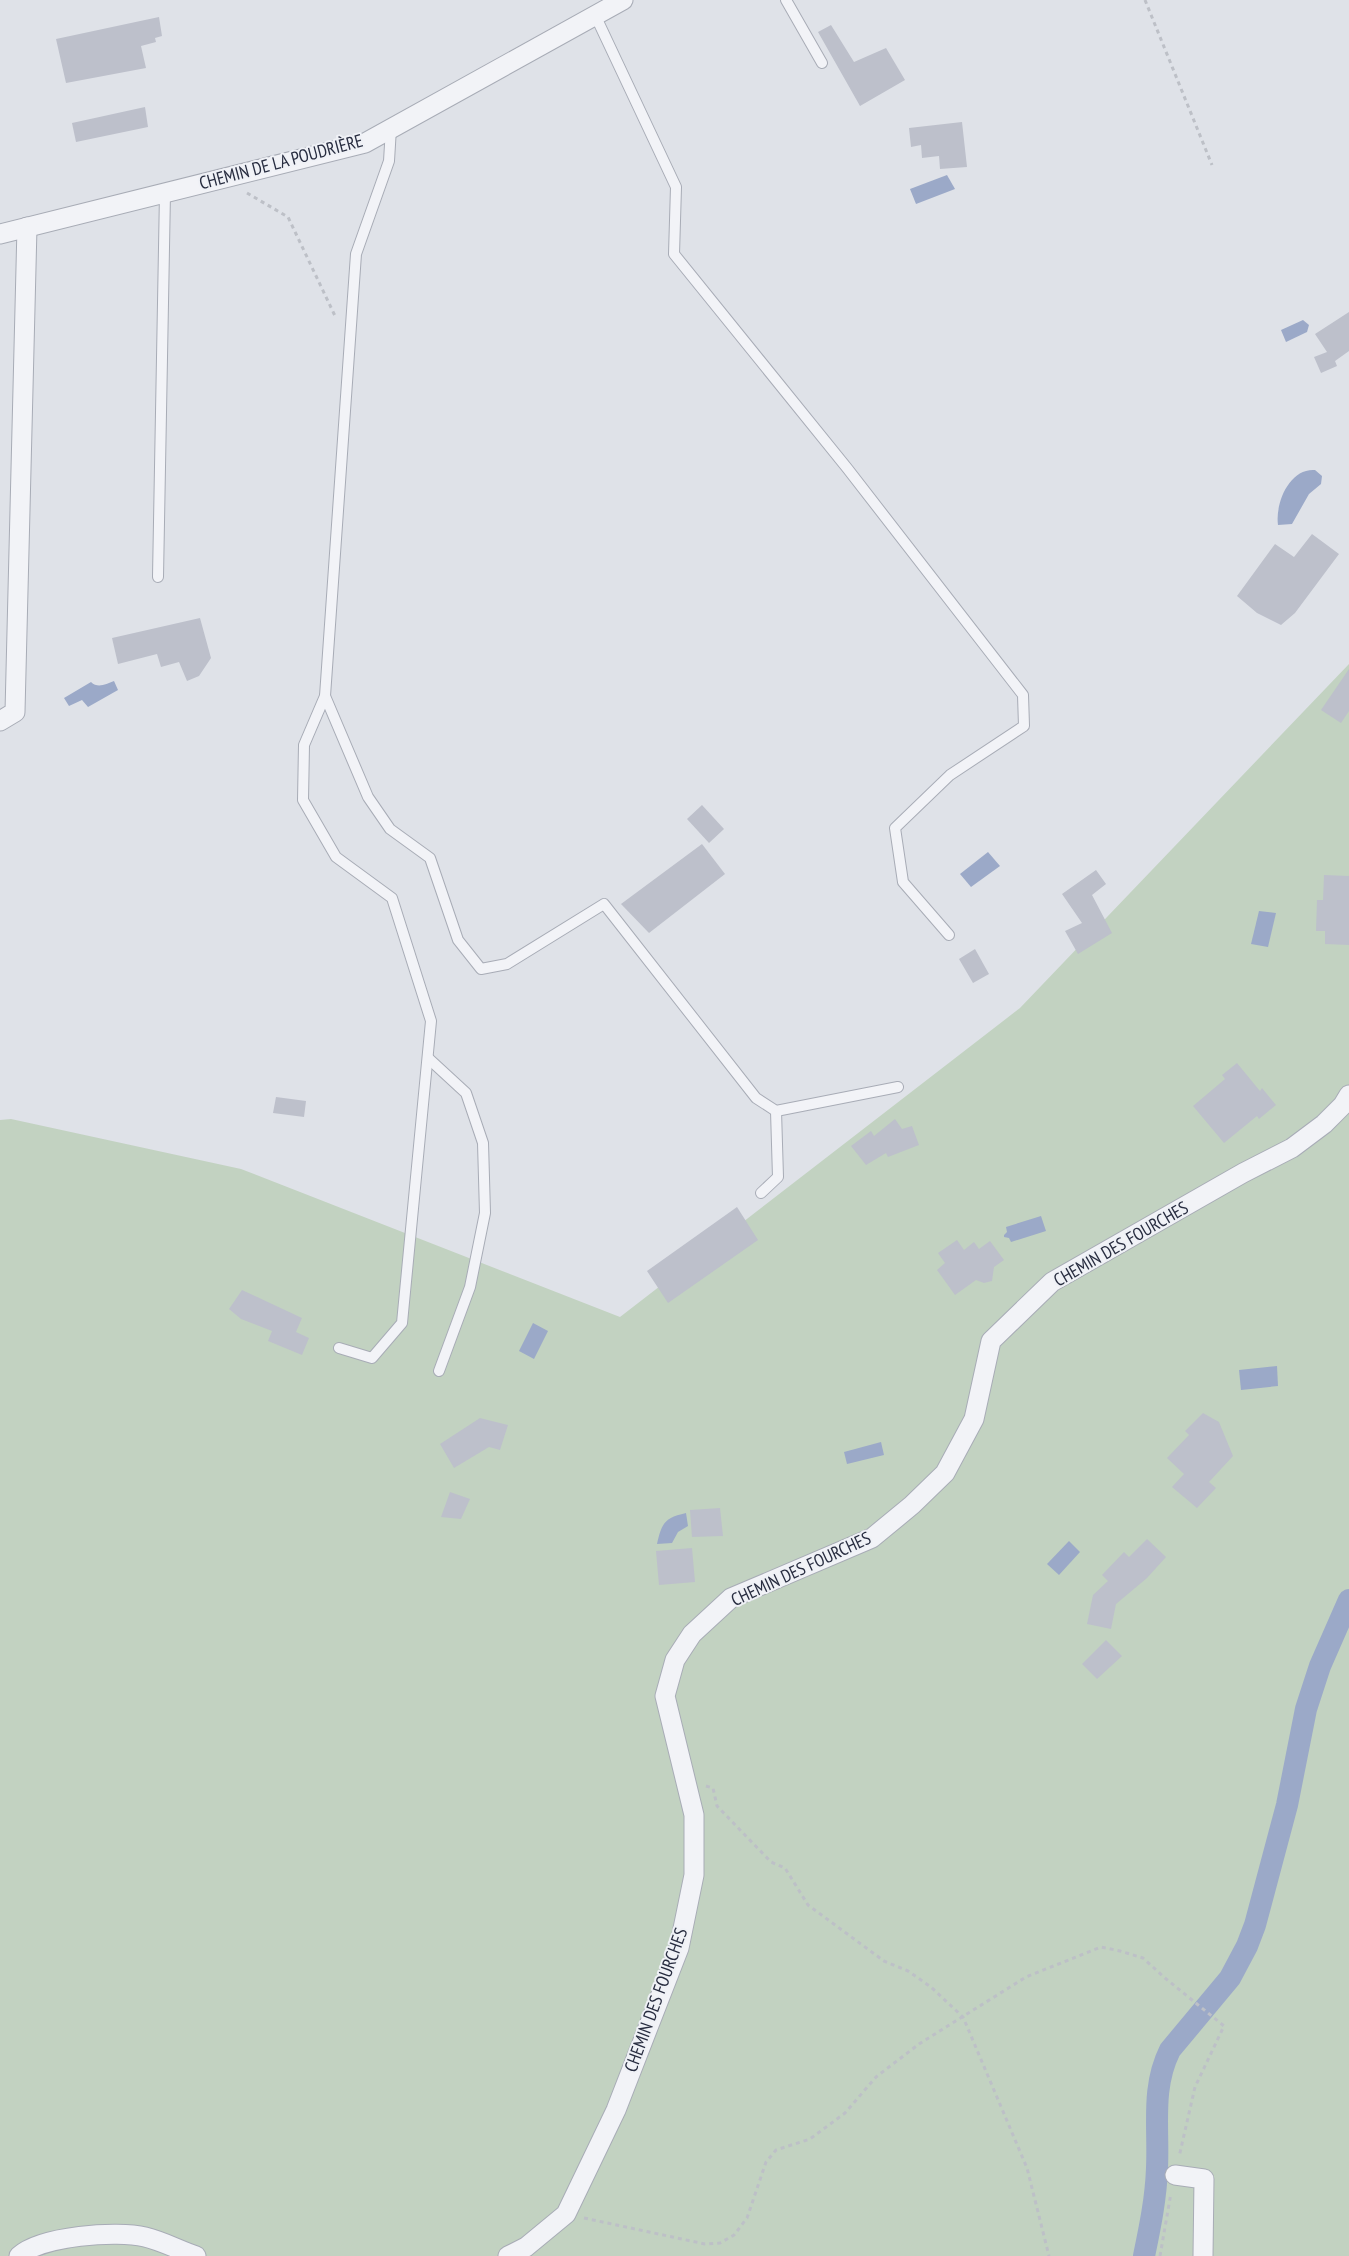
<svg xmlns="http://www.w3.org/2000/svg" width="1349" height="2256" viewBox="0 0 1349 2256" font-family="'PT Sans Narrow',sans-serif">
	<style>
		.green { fill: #c2d2c1 }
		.water { fill: #9ba9c8 }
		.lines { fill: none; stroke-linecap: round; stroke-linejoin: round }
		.canal { stroke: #9ba9c8; stroke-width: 22 }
		.building { fill: #bdc0cb }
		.service-casing { stroke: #a8acb6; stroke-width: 12 }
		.minor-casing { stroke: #a8acb6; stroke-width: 21 }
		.path { stroke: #bdc0c7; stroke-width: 3; stroke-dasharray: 4 4; stroke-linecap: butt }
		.service { stroke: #f2f3f7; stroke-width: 10 }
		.minor { stroke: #f2f3f7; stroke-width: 19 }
		.labels { text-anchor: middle; stroke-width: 4; stroke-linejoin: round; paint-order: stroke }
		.street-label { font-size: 18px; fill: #282d40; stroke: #eff1f6 }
	</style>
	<rect width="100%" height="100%" fill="#dfe2e8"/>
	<polygon class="green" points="1349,664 1349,2256 0,2256 0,1120 11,1119 241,1169 620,1317 1020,1008"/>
	<g class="water">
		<polygon points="947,175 955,189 916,204 910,189"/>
		<polygon points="1303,320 1309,325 1307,332 1286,342 1281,330"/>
		<path d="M1315 470 1322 476 1321 484 1309 494 1292 524 1278 525C1275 504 1289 468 1315 470Z"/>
		<path d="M114 681 118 690 88 707 82 700 69 706 64 698 91 682C98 689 106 684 114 681Z"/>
		<polygon points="988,852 1000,866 971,887 960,874"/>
		<polygon points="1259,911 1276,913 1268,947 1251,944"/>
		<polygon points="1041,1216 1046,1231 1011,1242 1009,1238 1004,1237 1004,1235 1007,1232 1006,1227"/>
		<polygon points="533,1323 548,1331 534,1359 519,1351"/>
		<polygon points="1277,1366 1278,1386 1241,1390 1239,1370"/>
		<polygon points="881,1442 884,1455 847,1464 844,1452"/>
		<path d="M686 1513 688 1526 678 1532 672 1543 657 1544C662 1522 665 1518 686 1513Z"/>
		<polygon points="1069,1541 1080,1552 1059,1575 1047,1564"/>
	</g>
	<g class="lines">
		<path class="canal" d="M1144 2256C1150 2227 1156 2198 1157 2168 1159 2127 1151 2088 1170 2050L1230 1978 1247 1946 1255 1925 1287 1805 1306 1709 1320 1666 1349 1600"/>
	</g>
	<g class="building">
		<polygon points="159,17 162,36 155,38 156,42 141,46 146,68 66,83 56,39"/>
		<polygon points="831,25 854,62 886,48 905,80 860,106 818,32"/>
		<polygon points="145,107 148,127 76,142 72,123"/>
		<polygon points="962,122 967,167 940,169 939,156 922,158 921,145 911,147 909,128"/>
		<polygon points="1349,312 1349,351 1335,361 1337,366 1321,373 1314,357 1327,352 1315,334"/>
		<polygon points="1312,534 1339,554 1295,613 1281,625 1257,613 1237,596 1275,544 1294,557"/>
		<polygon points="200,618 211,658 199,676 187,681 179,662 161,667 157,654 118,664 112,638"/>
		<polygon points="1349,669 1349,711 1341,723 1321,710"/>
		<polygon points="702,805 724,829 709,843 687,819"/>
		<polygon points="702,844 725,874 649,933 621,904"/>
		<polygon points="1096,870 1106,884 1092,895 1112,933 1078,954 1065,931 1082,923 1062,894"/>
		<polygon points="1324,875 1349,876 1349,945 1325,944 1325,931 1316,931 1317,900 1323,900"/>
		<polygon points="975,949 989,974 973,983 959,959"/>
		<polygon points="1237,1063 1260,1091 1262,1088 1276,1105 1259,1119 1257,1116 1224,1143 1193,1106 1225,1079 1222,1075"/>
		<polygon points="276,1097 306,1101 304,1117 273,1113"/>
		<polygon points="895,1119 902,1129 912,1126 919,1145 888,1157 886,1153 866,1165 851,1146 871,1131 874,1136"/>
		<polygon points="737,1207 758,1240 668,1303 647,1271"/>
		<polygon points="957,1240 964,1250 974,1242 979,1249 990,1241 1004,1260 994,1267 992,1281 984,1283 976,1280 955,1295 937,1270 945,1263 938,1253"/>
		<polygon points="242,1290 302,1318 296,1332 309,1338 302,1355 268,1341 272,1331 241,1319 229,1309"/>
		<polygon points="1203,1413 1219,1422 1233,1456 1209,1482 1216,1488 1197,1508 1172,1487 1184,1474 1167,1458 1189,1435 1185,1431"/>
		<polygon points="480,1418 508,1425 500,1450 489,1447 454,1468 440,1444"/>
		<polygon points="450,1492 470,1499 461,1519 441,1517"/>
		<polygon points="720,1508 723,1536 692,1537 690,1510"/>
		<polygon points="1147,1539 1166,1557 1147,1578 1116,1604 1111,1629 1087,1624 1093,1595 1108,1581 1102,1575 1124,1552 1129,1557"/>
		<polygon points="692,1548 695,1582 659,1585 656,1551"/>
		<polygon points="1106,1640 1122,1656 1097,1679 1082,1664"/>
	</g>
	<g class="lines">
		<g class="service-casing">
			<g id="service">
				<polyline points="786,0 822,63"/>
				<polyline points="596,17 676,187 674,254 847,468 1023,695 1024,726 950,775 895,828 903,882 949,935"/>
				<polyline points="158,577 165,193"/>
				<polyline points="325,696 368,797 390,829 430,858 458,940 481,969 507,964 604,904 756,1098 776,1111 898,1087"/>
				<polyline points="428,1058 466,1093 483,1143 485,1213 470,1287 439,1371"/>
				<polyline points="761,1193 778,1177 776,1111"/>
				<polyline points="339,1348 372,1358 402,1323 431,1021 392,898 336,857 303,800 304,745 325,696 356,254 389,161 391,128"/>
			</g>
		</g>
		<g class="minor-casing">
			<g id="minor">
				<polyline points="0,234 365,143 623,0"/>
				<polyline points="0,721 15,712 27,227"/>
				<polyline points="1175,2175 1204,2179 1203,2256"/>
				<path d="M19 2256C41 2236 117 2230 145 2237 162 2241 179 2250 196 2256"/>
				<polyline points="508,2256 526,2247 566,2214 616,2110 679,1948 694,1875 694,1815 665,1696 675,1660 692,1634 731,1598 872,1538 912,1505 945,1473 974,1419 991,1341 1052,1282 1243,1173 1292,1148 1324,1124 1343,1105 1349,1095"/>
			</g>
		</g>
		<g class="path">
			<polyline points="1145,0 1212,165"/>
			<polyline points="247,193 288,217 336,318"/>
			<polyline points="706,1786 713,1788 717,1806 771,1862 785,1868 808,1905 884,1961 908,1971 931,1987 963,2017 1027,2168 1049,2256"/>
			<polyline points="584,2218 705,2244 720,2243 734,2235 747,2218 766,2162 776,2150 810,2139 845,2113 876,2077 919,2044 1026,1977 1101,1947 1120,1951 1143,1958 1165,1978 1224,2026 1195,2087 1179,2157"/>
			<polyline points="1160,2256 1171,2193"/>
		</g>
		<use href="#service" class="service"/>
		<use href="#minor" class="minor"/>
	</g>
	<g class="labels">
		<g class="street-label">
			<text transform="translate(281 162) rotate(-15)" y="6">CHEMIN DE LA POUDRIÈRE</text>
			<text transform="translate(1121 1244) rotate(-30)" y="6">CHEMIN DES FOURCHES</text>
			<text transform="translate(801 1569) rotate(-25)" y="6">CHEMIN DES FOURCHES</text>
			<text transform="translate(656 2000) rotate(-70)" y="6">CHEMIN DES FOURCHES</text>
		</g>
	</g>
</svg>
